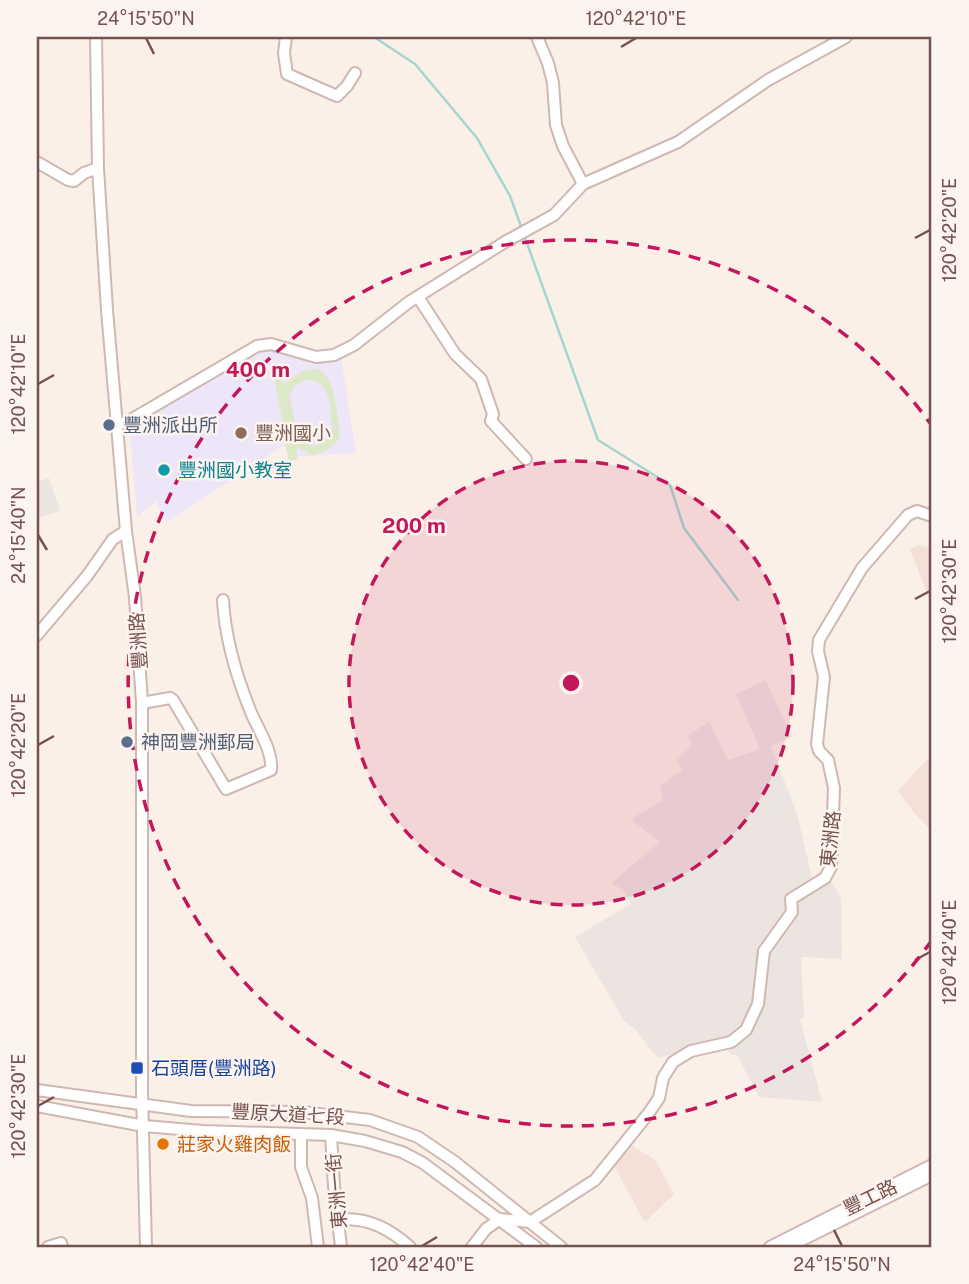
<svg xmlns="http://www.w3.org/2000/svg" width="969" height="1284" viewBox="0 0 969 1284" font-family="'Public Sans','Noto Sans TC',sans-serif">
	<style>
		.residential { fill: #f3e0d7 }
		.industrial { fill: #ece4e1 }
		.education { fill: #ede5f8 }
		.green { fill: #dce8c7; fill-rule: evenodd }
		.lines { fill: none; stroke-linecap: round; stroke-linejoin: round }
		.stream { stroke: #a5d5d1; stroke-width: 2.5 }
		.minor-casing { stroke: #cfb8b2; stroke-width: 14 }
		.minor { stroke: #fff; stroke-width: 10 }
		.ticks { fill: none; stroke: #74524e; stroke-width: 2.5 }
		.ring { fill: none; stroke: #c2185b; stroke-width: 3.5; stroke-dasharray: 12 9 }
		.service-dot { fill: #5c6f8a; stroke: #fef4ef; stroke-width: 2.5 }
		.education-dot { fill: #8d6e63; stroke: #fef4ef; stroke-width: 2.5 }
		.culture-dot { fill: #0f9aa8; stroke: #fef4ef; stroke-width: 2.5 }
		.transit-dot { fill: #1a4fb4; stroke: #fef4ef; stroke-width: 2.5 }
		.food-dot { fill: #e8710a; stroke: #fef4ef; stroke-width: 2.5 }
		.labels { text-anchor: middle; stroke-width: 5; stroke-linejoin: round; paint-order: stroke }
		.service-label { font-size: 19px; fill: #4e5e75; stroke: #fef4ef; text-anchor: start }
		.education-label { font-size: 19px; fill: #785e54; stroke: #fef4ef; text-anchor: start }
		.culture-label { font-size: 19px; fill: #0d838f; stroke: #fef4ef; text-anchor: start }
		.street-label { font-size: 19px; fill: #74524e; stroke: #fef4ef }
		.transit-label { font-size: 19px; fill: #164399; stroke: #fef4ef; text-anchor: start }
		.food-label { font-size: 19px; fill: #c56008; stroke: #fef4ef; text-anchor: start }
		.centre { fill: #c2185b; stroke: #fef4ef; stroke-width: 3.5 }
		.ring-label { font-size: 21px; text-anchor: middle; font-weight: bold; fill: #c2185b; stroke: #fef4ef; stroke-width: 5; stroke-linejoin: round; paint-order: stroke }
		.neatline { fill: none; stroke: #74524e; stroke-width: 2.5 }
		.ticks-label { font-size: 18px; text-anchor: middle; fill: #74524e }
	</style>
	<rect width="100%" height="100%" fill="#fbf0e8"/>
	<g class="residential">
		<polygon points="918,545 932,548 932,607 910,549"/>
		<polygon points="927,759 932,768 932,831 915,814 898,791"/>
		<polygon points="628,1143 655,1160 674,1194 646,1221 644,1221 613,1164"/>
	</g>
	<g class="industrial">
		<polygon points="49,478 60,511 37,518 37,482"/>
		<polygon points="766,680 792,737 771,746 797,814 814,886 830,879 841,898 842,959 801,957 804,1017 800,1019 822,1102 759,1097 737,1055 732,1055 725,1047 705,1043 660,1058 656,1056 636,1030 624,1021 575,937 631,904 623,890 611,883 660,842 634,822 633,818 663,800 660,786 682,770 677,760 692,745 688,736 709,721 728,760 760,749 736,694"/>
	</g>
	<polygon class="education" points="271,345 310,364 341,356 356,453 292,457 284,445 166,523 156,501 137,517 129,421"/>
	<path class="green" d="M280 365 284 385C334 340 335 401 340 436 335 447 324 453 312 455L297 447V459L289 462 273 368ZM305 380C333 379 329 409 333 430L325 441 316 446 305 443 298 437 289 396 294 386Z"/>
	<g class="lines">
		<g class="stream">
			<polyline points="374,37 415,64 477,138 510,196 522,229"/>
			<polyline points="524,235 598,440 670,485 684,528 738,600"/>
		</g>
		<g class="minor-casing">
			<g id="minor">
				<polyline points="96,37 98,168 107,310 126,531 135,597 142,703 142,1093 146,1247"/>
				<polyline points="286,37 284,53 287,74 337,96 347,86 355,73"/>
				<polyline points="537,37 548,63 553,83 556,125 563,146 583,184"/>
				<polyline points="37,162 68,180 74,181 84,173 98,168"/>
				<polyline points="418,297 455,354 481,379 493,414 491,421 526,459"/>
				<polyline points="118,424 127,422 257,346 271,344 316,357 334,355 354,345 409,302 505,242 554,215 583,184 678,142 768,80 846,37"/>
				<polyline points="37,635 87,576 113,539 126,531"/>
				<path d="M142 703 170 698 173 700 226 789 271 770C273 750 257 728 250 710 236 675 225 638 223 600"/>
				<polyline points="37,1090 191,1111 302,1112 370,1120 418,1137 455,1162 561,1247"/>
				<polyline points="37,1106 144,1126 203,1131 331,1135 365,1141 402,1152 423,1163 536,1247"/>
				<polyline points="301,1135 301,1167 312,1198 318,1247"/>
				<polyline points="331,1135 334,1186 341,1247"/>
				<path d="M338 1220C366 1216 390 1229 410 1247"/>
				<polyline points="48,1247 61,1243 62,1247"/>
				<polyline points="472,1247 486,1229 500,1219 530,1222 595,1180 648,1114 659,1098 663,1078 673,1062 691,1051 731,1042 746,1030 758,1004 764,951 792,912 791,899 825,878 831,867 834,788 828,760 819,751 817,744 824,677 818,651 819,640 862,568 908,515 917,511 932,516"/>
				<polyline points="770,1247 932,1165"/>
				<polyline points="788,1247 932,1175"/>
			</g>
		</g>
		<use href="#minor" class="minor"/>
	</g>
	<path class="ticks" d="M146 38 154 54M621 47 636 38M915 238 930 230M38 384 54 375M38 535 47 550M915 599 930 591M38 745 54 736M915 960 930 952M38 1106 54 1097M834 1230 842 1246M422 1246 437 1237"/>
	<circle cx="571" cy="683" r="222" fill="#c2185b" fill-opacity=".12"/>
	<g class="ring">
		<circle cx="571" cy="683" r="222"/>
		<path d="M932 940A443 443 0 1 1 932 426"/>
	</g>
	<g class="service-dot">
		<circle cx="109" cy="425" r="7"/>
		<circle cx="127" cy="742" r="7"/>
	</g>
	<circle class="education-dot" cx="241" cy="433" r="7"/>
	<circle class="culture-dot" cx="164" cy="470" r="7"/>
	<rect class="transit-dot" x="130" y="1061" width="14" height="14" rx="3.5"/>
	<circle class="food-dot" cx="163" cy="1144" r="7"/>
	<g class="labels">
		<g class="service-label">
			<text x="123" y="432">豐洲派出所</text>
			<text x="141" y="749">神岡豐洲郵局</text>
		</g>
		<g class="education-label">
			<text x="255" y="440">豐洲國小</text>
		</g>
		<g class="culture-label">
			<text x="178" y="477">豐洲國小教室</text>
		</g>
		<g class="street-label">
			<text transform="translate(138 641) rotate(-94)" y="7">豐洲路</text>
			<text transform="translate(830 839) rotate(-84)" y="7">東洲路</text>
			<text transform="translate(288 1114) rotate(3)" y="7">豐原大道七段</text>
			<text transform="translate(336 1191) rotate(-95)" y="7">東洲一街</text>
			<text transform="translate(870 1197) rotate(-26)" y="7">豐工路</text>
		</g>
		<g class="transit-label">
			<text x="151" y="1075">石頭厝(豐洲路)</text>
		</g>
		<g class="food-label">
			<text x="177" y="1151">莊家火雞肉飯</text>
		</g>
	</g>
	<circle cx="571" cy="683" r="10" class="centre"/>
	<g class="ring-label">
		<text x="258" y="377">400 m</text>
		<text x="414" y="533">200 m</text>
	</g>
	<rect width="969" height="1284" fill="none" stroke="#fef4ef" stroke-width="77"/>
	<rect x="38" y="38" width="892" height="1208" class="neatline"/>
	<g class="ticks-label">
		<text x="146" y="25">24°15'50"N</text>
		<text x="636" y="25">120°42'10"E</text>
		<text transform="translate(950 230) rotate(-90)" y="6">120°42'20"E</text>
		<text transform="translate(19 384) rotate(-90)" y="6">120°42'10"E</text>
		<text transform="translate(19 535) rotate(-90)" y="6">24°15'40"N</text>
		<text transform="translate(950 591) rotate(-90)" y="6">120°42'30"E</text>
		<text transform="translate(19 745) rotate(-90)" y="6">120°42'20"E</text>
		<text transform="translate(950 952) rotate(-90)" y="6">120°42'40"E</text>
		<text transform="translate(19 1106) rotate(-90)" y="6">120°42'30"E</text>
		<text x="422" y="1271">120°42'40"E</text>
		<text x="842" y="1271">24°15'50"N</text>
	</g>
</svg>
